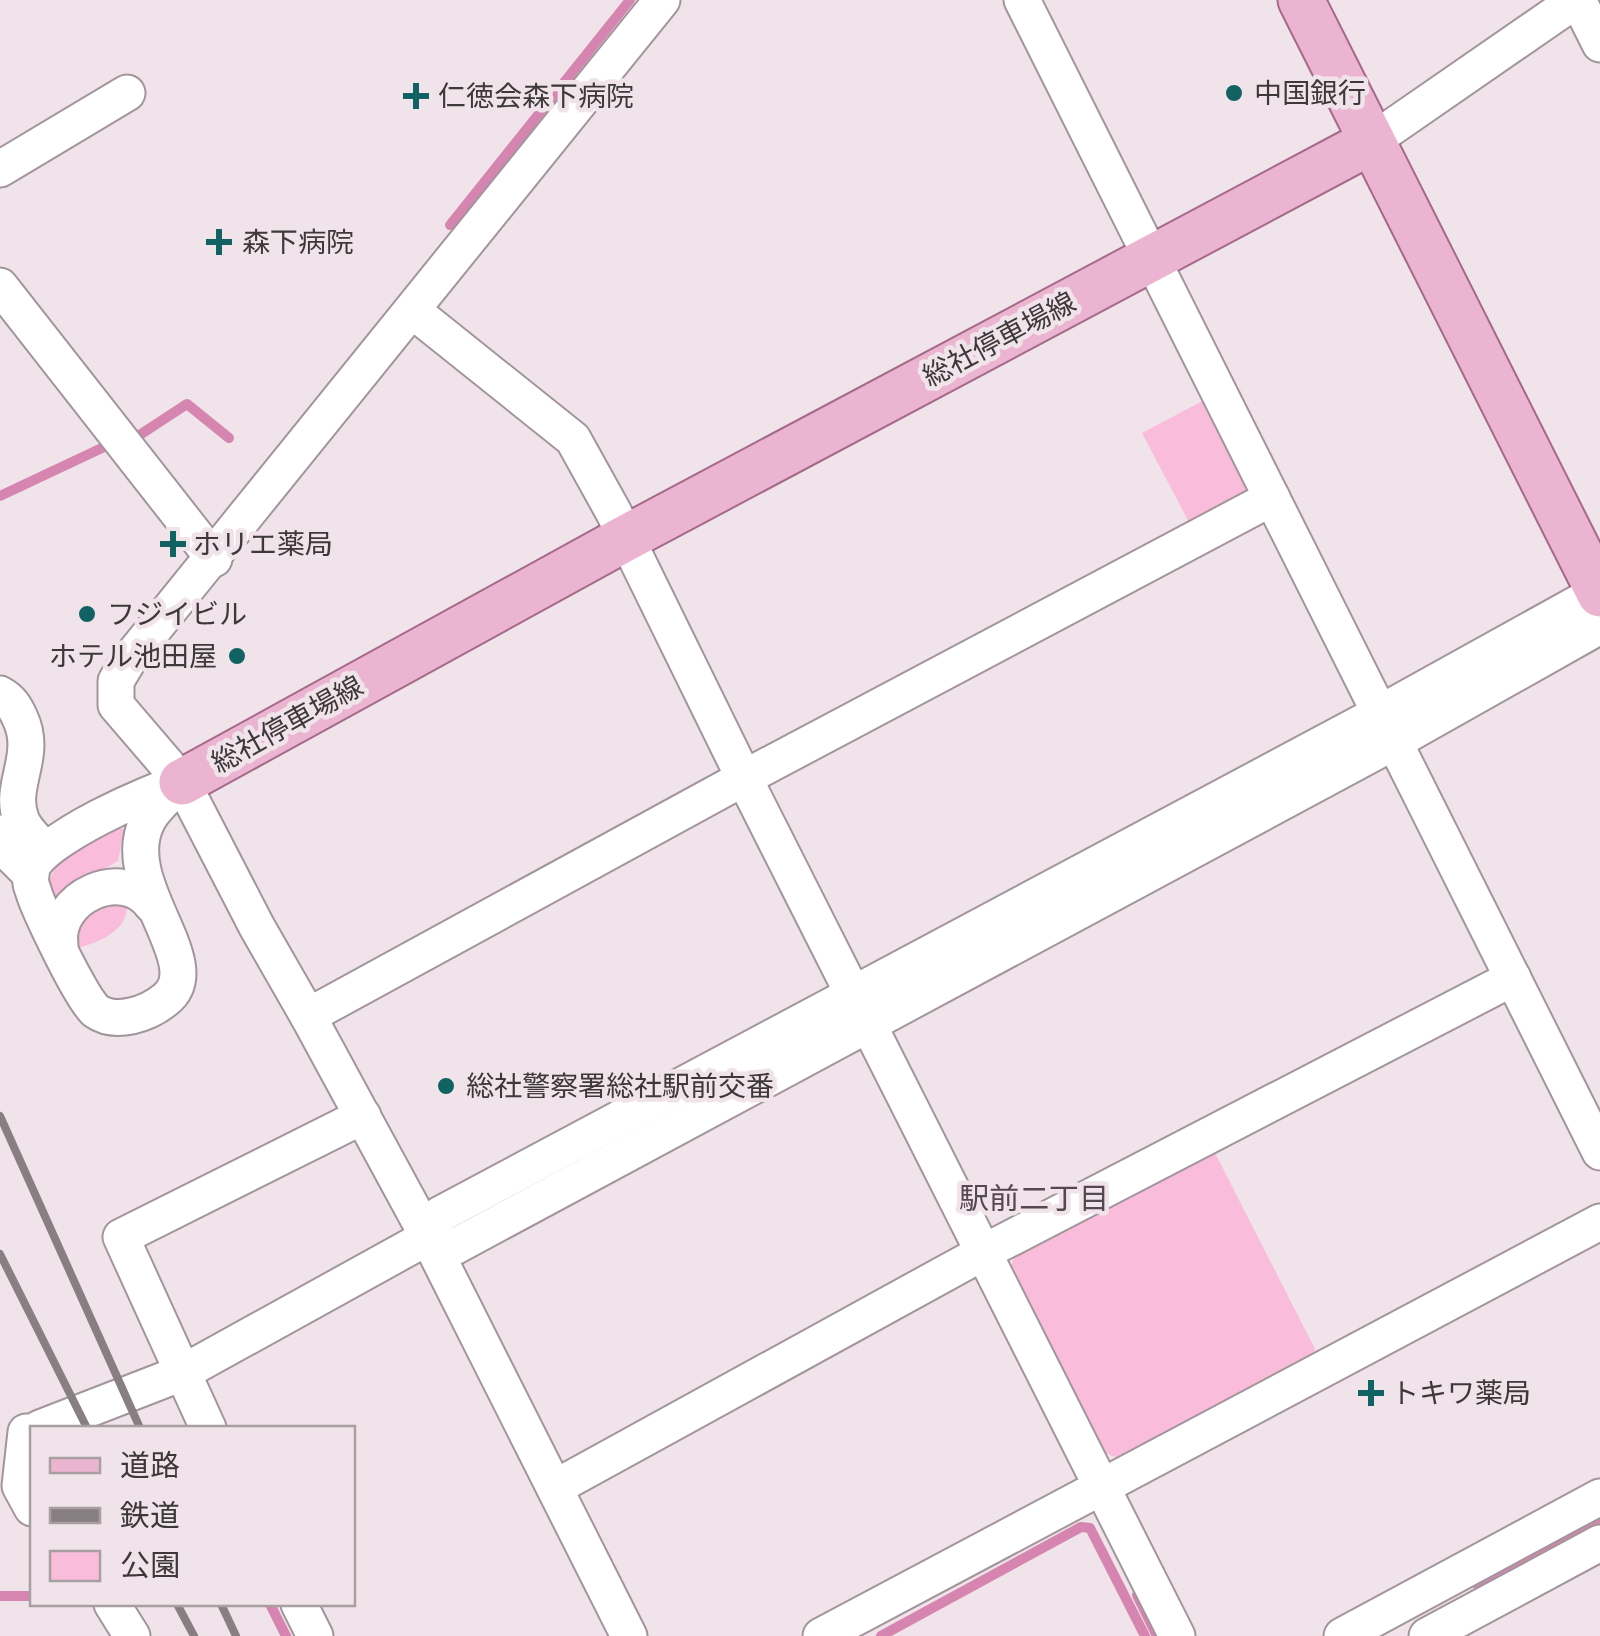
<svg xmlns="http://www.w3.org/2000/svg" width="1600" height="1636" viewBox="0 0 1600 1636" font-family="'IBM Plex Serif','Noto Sans JP',serif">
	<style>
		.green { fill: #fabcdb }
		.lines { fill: none; stroke-linecap: round; stroke-linejoin: round }
		.stream { stroke: #d685b0; stroke-width: 10 }
		.minor-casing { stroke: #a2959b; stroke-width: 39 }
		.major-casing { stroke: #a56989; stroke-width: 49 }
		.minor { stroke: #fff; stroke-width: 35 }
		.major { stroke: #ebb5d2; stroke-width: 45 }
		.rail { stroke: #887f83; stroke-width: 8 }
		.poi-dot { fill: #106263; stroke: #f0e3e9; stroke-width: 4 }
		.labels { text-anchor: middle; stroke-width: 9; stroke-linejoin: round; paint-order: stroke }
		.poi-label { font-size: 28px; fill: #3d383a; stroke: #f0e3e9; text-anchor: start }
		.street-label { font-size: 28px; fill: #3d383a; stroke: #f0e3e9 }
		.neighbourhood-label { font-size: 30px; fill: #54494e; stroke: #f0e3e9 }
	</style>
	<rect width="100%" height="100%" fill="#f0e3e9"/>
	<g class="green">
		<polygon points="1208,398 1252,480 1247,493 1190,524 1142,433"/>
		<path d="M113 828 124 829 118 861 55 896 50 894C46 856 85 844 113 828Z"/>
		<path d="M88 900 126 904C131 930 95 945 72 949Z"/>
		<polygon points="1214,1151 1315,1349 1312,1360 1124,1461 1106,1453 1011,1267 1014,1257"/>
	</g>
	<g class="lines">
		<g class="stream">
			<polyline points="450,225 630,0"/>
			<polyline points="0,496 104,447 135,438 187,404 229,438"/>
			<polyline points="1476,1584 1600,1518"/>
			<polyline points="1137,1595 1157,1636"/>
			<polyline points="0,1596 32,1596"/>
			<polyline points="270,1604 286,1636"/>
			<polyline points="881,1636 1081,1527 1090,1528 1145,1636"/>
		</g>
		<g class="minor-casing">
			<g id="minor">
				<path d="M1022 0C1218 383 1408 768 1600 1152"/>
				<polyline points="1578,0 1600,44"/>
				<polyline points="1372,141 1576,0"/>
				<polyline points="0,169 127,93"/>
				<polyline points="0,286 214,559"/>
				<polyline points="413,311 573,439 614,513 744,778 1177,1636"/>
				<path d="M0 694C11 700 15 707 20 718 38 756 8 786 21 819 25 831 37 840 45 850"/>
				<path d="M182 782C171 794 154 807 147 822 116 884 210 963 166 999 148 1014 116 1025 96 1011 83 1002 38 908 33 890 30 883 30 875 32 868 44 838 150 791 182 782Z"/>
				<polyline points="0,833 14,858 31,875"/>
				<path d="M60 945C53 897 123 865 152 905"/>
				<polyline points="308,1016 744,778 1272,498"/>
				<polyline points="428,1237 439,1215 1380,713 1600,591"/>
				<polyline points="428,1237 454,1247 1394,742 1600,626"/>
				<polyline points="428,1237 629,1636"/>
				<polyline points="40,1428 182,1373 428,1237 308,1016 257,927 182,782 116,705 116,681 128,661 662,0"/>
				<polyline points="208,1428 121,1237 363,1116"/>
				<polyline points="26,1432 20,1486 32,1508"/>
				<polyline points="556,1487 984,1252 1513,978"/>
				<polyline points="112,1604 132,1636"/>
				<polyline points="299,1604 315,1636"/>
				<polyline points="821,1636 1600,1222"/>
				<polyline points="1342,1636 1600,1497"/>
				<polyline points="1427,1636 1600,1543"/>
			</g>
		</g>
		<g class="major-casing">
			<g id="major">
				<polyline points="1301,0 1600,594"/>
				<polyline points="182,782 626,538 1372,141"/>
			</g>
		</g>
		<use href="#minor" class="minor"/>
		<use href="#major" class="major"/>
		<g class="rail">
			<polyline points="0,1116 140,1428"/>
			<polyline points="0,1254 87,1428"/>
			<polyline points="177,1604 194,1636"/>
			<polyline points="221,1604 236,1636"/>
		</g>
	</g>
	<g class="poi-dot">
		<circle cx="1234" cy="93" r="10"/>
		<path d="M411 81h10v10h10v10h-10v10h-10v-10h-10v-10h10z"/>
		<path d="M214 227h10v10h10v10h-10v10h-10v-10h-10v-10h10z"/>
		<path d="M168 529h10v10h10v10h-10v10h-10v-10h-10v-10h10z"/>
		<circle cx="87" cy="614" r="10"/>
		<circle cx="237" cy="656" r="10"/>
		<circle cx="446" cy="1086" r="10"/>
		<path d="M1366 1378h10v10h10v10h-10v10h-10v-10h-10v-10h10z"/>
	</g>
	<g class="labels">
		<g class="poi-label">
			<text x="1254" y="103">中国銀行</text>
			<text x="438" y="106">仁徳会森下病院</text>
			<text x="242" y="252">森下病院</text>
			<text x="193" y="554">ホリエ薬局</text>
			<text x="107" y="624">フジイビル</text>
			<text x="217" y="666" text-anchor="end">ホテル池田屋</text>
			<text x="466" y="1096">総社警察署総社駅前交番</text>
			<text x="1391" y="1403">トキワ薬局</text>
		</g>
		<g class="street-label">
			<text transform="translate(999 339) rotate(-28)" y="10">総社停車場線</text>
			<text transform="translate(287 724) rotate(-29)" y="10">総社停車場線</text>
		</g>
		<g class="neighbourhood-label">
			<text x="1034" y="1209">駅前二丁目</text>
		</g>
	</g>
	<rect x="30" y="1426" width="325" height="180" fill="#f0e3e9" stroke="#a89fa3" stroke-width="2.5"/>
	<rect x="50" y="1458" width="50" height="15" fill="#ebb5d2" stroke="#a89fa3" stroke-width="2.5"/>
	<text x="120" y="1476" font-size="30" fill="#3d383a">道路</text>
	<rect x="50" y="1508" width="50" height="15" fill="#887f83" stroke="#a89fa3" stroke-width="2.5"/>
	<text x="120" y="1526" font-size="30" fill="#3d383a">鉄道</text>
	<rect x="50" y="1551" width="50" height="30" fill="#fabcdb" stroke="#a89fa3" stroke-width="2.5"/>
	<text x="120" y="1576" font-size="30" fill="#3d383a">公園</text>
</svg>
